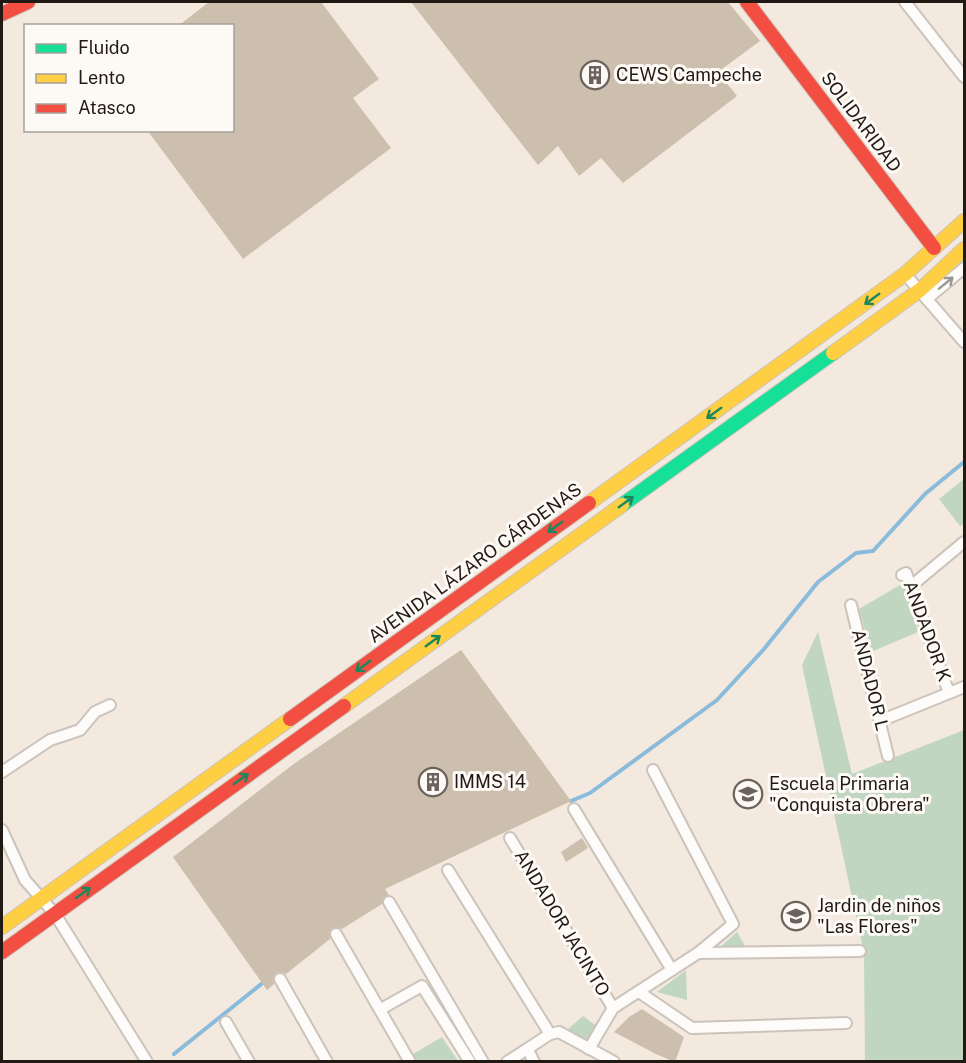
<svg xmlns="http://www.w3.org/2000/svg" width="966" height="1063" viewBox="0 0 966 1063" font-family="'Public Sans',sans-serif">
	<style>
		.green { fill: #c1d6c1 }
		.lines { fill: none; stroke-linecap: round; stroke-linejoin: round }
		.stream { stroke: #8bbbdb; stroke-width: 4 }
		.building { fill: #ccbfad }
		.street-casing { stroke: #ccc3bb; stroke-width: 14 }
		.fast-casing { stroke: #ccc3bb; stroke-width: 16 }
		.slow-casing { stroke: #ccc3bb; stroke-width: 16 }
		.jam-casing { stroke: #ccc3bb; stroke-width: 16 }
		.street { stroke: #fdfcfa; stroke-width: 10 }
		.fast { stroke: #16e098; stroke-width: 14 }
		.slow { stroke: #ffcf43; stroke-width: 14 }
		.jam { stroke: #f24e42; stroke-width: 14 }
		.oneway { stroke: #9a9692 }
		.oneway2 { stroke: #1b875d }
		.labels { text-anchor: middle; stroke-width: 6; stroke-linejoin: round; paint-order: stroke }
		.poi-label { font-size: 18px; fill: #211a14; stroke: #fdf9f5; text-anchor: start }
		.street-label { font-size: 18px; fill: #211a14; stroke: #fdf9f5 }
	</style>
	<rect width="100%" height="100%" fill="#f4e9df"/>
	<g class="green">
		<polygon points="964,479 964,524 960,526 939,499"/>
		<polygon points="905,582 918,632 871,652 859,609"/>
		<polygon points="818,632 852,774 964,730 964,1061 865,1061 864,953 802,665"/>
		<polygon points="737,932 745,946 716,951"/>
		<polygon points="686,970 687,1000 657,992"/>
		<polygon points="583,1016 598,1027 587,1041 567,1030"/>
		<polygon points="442,1037 458,1061 411,1061 408,1057"/>
	</g>
	<g class="lines">
		<g class="stream">
			<polyline points="571,801 590,793 717,700 764,649 818,582 856,553 873,551 925,494 964,462"/>
			<polyline points="174,1054 265,981"/>
		</g>
	</g>
	<g class="building">
		<polygon points="209,2 321,2 379,79 353,98 391,148 243,259 147,130 232,130 232,26 178,26"/>
		<polygon points="411,2 728,2 760,41 718,72 737,96 623,183 601,158 579,176 558,146 538,165"/>
		<polygon points="461,650 571,801 385,889 389,895 383,898 382,904 342,929 337,927 332,928 329,933 330,939 286,974 281,972 276,973 273,978 274,984 267,990 173,857 295,763"/>
		<polygon points="582,838 588,848 566,862 561,852"/>
		<polygon points="642,1009 684,1037 675,1062 656,1054 614,1032 629,1017"/>
	</g>
	<g class="lines">
		<g class="street-casing">
			<g id="street">
				<polyline points="905,2 964,77"/>
				<polyline points="905,274 964,342"/>
				<polyline points="927,299 964,268"/>
				<polyline points="902,575 906,573 949,693"/>
				<polyline points="910,587 964,542"/>
				<polyline points="851,605 888,756"/>
				<polyline points="880,721 964,687"/>
				<polyline points="2,772 50,740 80,730 95,712 110,705"/>
				<polyline points="574,809 672,970"/>
				<polyline points="2,830 25,880 55,914 147,1062"/>
				<polyline points="510,838 613,1008"/>
				<polyline points="448,870 550,1034"/>
				<polyline points="389,902 483,1062"/>
				<polyline points="336,934 410,1062"/>
				<polyline points="698,953 860,951"/>
				<polyline points="280,979 327,1062"/>
				<polyline points="639,992 692,1028 846,1023"/>
				<polyline points="381,1009 422,986 470,1062"/>
				<polyline points="226,1022 249,1062"/>
				<polyline points="589,1049 613,1008 698,953 733,924 653,770"/>
				<polyline points="528,1050 534,1062"/>
				<polyline points="507,1062 550,1034 559,1032 614,1062"/>
			</g>
		</g>
		<g class="fast-casing">
			<polyline id="fast" points="622,505 833,353"/>
		</g>
		<g class="slow-casing">
			<g id="slow">
				<polyline points="833,353 920,290 964,249"/>
				<polyline points="589,503 905,274 964,221"/>
				<polyline points="344,706 622,505"/>
				<polyline points="2,927 290,719"/>
			</g>
		</g>
		<g class="jam-casing">
			<g id="jam">
				<polyline points="747,2 934,248"/>
				<polyline points="2,14 28,2"/>
				<polyline points="290,719 589,503"/>
				<polyline points="2,952 344,706"/>
			</g>
		</g>
		<use href="#street" class="street"/>
		<use href="#fast" class="fast"/>
		<use href="#slow" class="slow"/>
		<use href="#jam" class="jam"/>
	</g>
	<defs><path id="oneway-shaft" d="M-6 0H5M1.5-3L5.5 0L1.5 3" fill="none" stroke-width="1.6" stroke-linecap="round" stroke-linejoin="round" transform="scale(1.5)"/></defs>
	<use class="oneway" href="#oneway-shaft" transform="translate(946 283) rotate(-39)"/>
	<g class="oneway2">
		<use href="#oneway-shaft" transform="translate(872 299) rotate(144)"/>
		<use href="#oneway-shaft" transform="translate(714 413) rotate(144)"/>
		<use href="#oneway-shaft" transform="translate(626 502) rotate(-36)"/>
		<use href="#oneway-shaft" transform="translate(555 527) rotate(144)"/>
		<use href="#oneway-shaft" transform="translate(433 641) rotate(-36)"/>
		<use href="#oneway-shaft" transform="translate(363 666) rotate(144)"/>
		<use href="#oneway-shaft" transform="translate(241 779) rotate(-36)"/>
		<use href="#oneway-shaft" transform="translate(83 893) rotate(-36)"/>
	</g>
	<defs>
		<g id="building-ring" transform="scale(1.5)"><circle r="9.5" fill="#fdf9f5" stroke="#6b625b" stroke-width="1.5"/><path d="M-4-6H4V6H1V3H-1V6H-4ZM-2.5-4.3h1.7v1.8h-1.7ZM.8-4.3h1.7v1.8H.8ZM-2.5-1h1.7V.8h-1.7ZM.8-1h1.7V.8H.8Z" fill="#6b625b"/></g>
		<g id="school-ring" transform="scale(1.5)"><circle r="9.5" fill="#fdf9f5" stroke="#6b625b" stroke-width="1.5"/><path d="M0-5L7-2L0 1L-7-2ZM-4 1L0 2.5L4 1V4Q0 6-4 4Z" fill="#6b625b"/></g>
	</defs>
	<g fill-rule="evenodd">
		<use href="#building-ring" x="595" y="75"/>
		<use href="#building-ring" x="433" y="782"/>
		<use href="#school-ring" x="748" y="794"/>
		<use href="#school-ring" x="796" y="916"/>
	</g>
	<g class="labels">
		<g class="poi-label">
			<text x="616" y="81">CEWS Campeche</text>
			<text x="454" y="788">IMMS 14</text>
			<text x="769" y="790">Escuela Primaria<tspan x="769" dy="21">"Conquista Obrera"</tspan></text>
			<text x="817" y="912">Jardin de niños<tspan x="817" dy="21">"Las Flores"</tspan></text>
		</g>
		<g class="street-label">
			<text transform="translate(861 122) rotate(53)" y="6">SOLIDARIDAD</text>
			<text transform="translate(475 563) rotate(-36)" y="6">AVENIDA LÁZARO CÁRDENAS</text>
			<text transform="translate(927 631) rotate(70)" y="6">ANDADOR K</text>
			<text transform="translate(870 680) rotate(76)" y="6">ANDADOR L</text>
			<text transform="translate(562 923) rotate(59)" y="6">ANDADOR JACINTO</text>
		</g>
	</g>
	<rect width="966" height="1063" fill="none" stroke="#211a14" stroke-width="6"/>
	<rect x="24" y="24" width="210" height="108" fill="#fdf9f5" stroke="#a5a09b" stroke-width="1.5"/>
	<rect x="36" y="44" width="30" height="9" fill="#16e098" stroke="#a5a09b" stroke-width="1.5"/>
	<text x="78" y="54" font-size="18" fill="#211a14">Fluido</text>
	<rect x="36" y="74" width="30" height="9" fill="#ffcf43" stroke="#a5a09b" stroke-width="1.5"/>
	<text x="78" y="84" font-size="18" fill="#211a14">Lento</text>
	<rect x="36" y="104" width="30" height="9" fill="#f24e42" stroke="#a5a09b" stroke-width="1.5"/>
	<text x="78" y="114" font-size="18" fill="#211a14">Atasco</text>
</svg>
